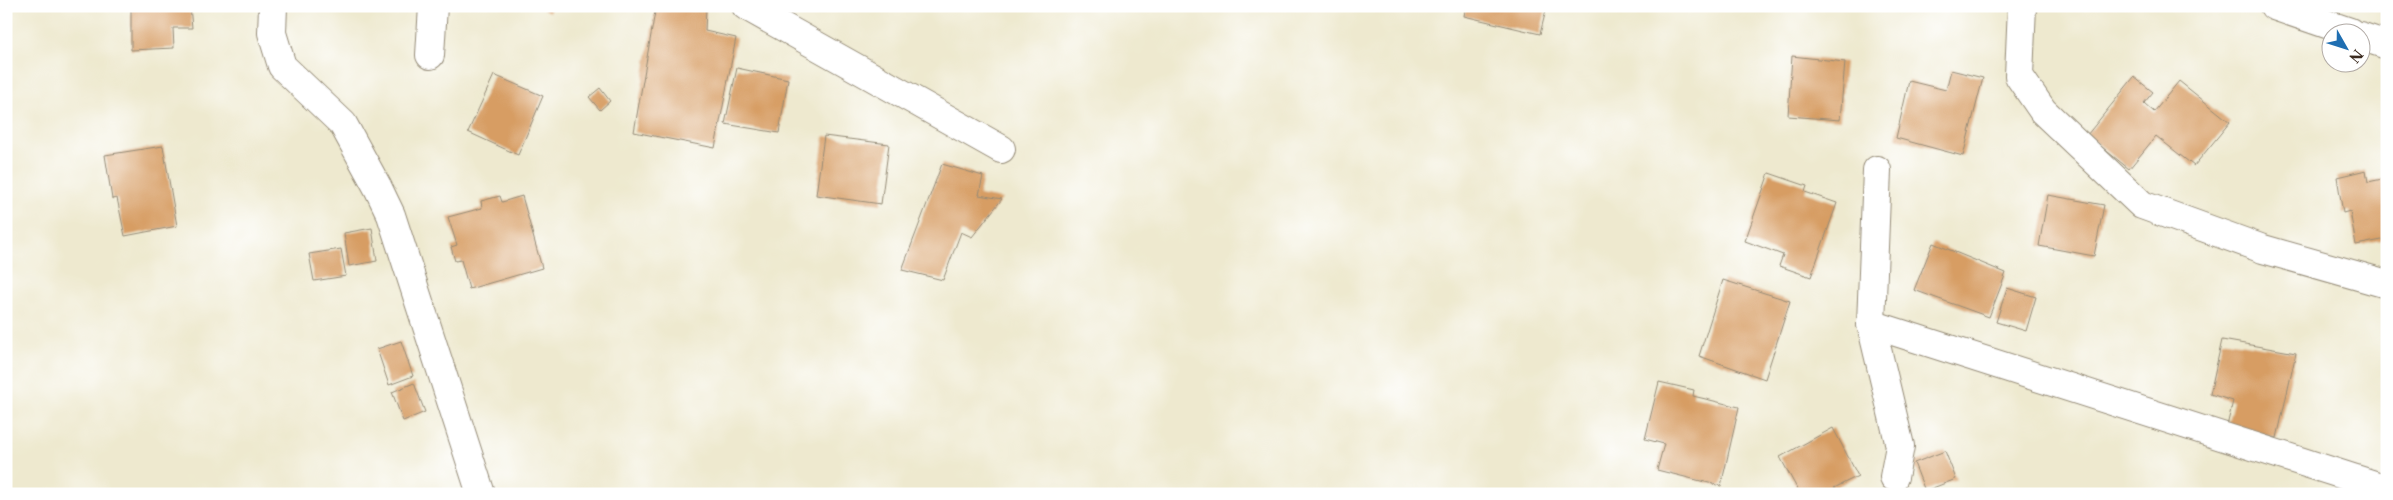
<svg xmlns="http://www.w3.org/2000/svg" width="2393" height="500" viewBox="0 0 2393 500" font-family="'Libre Caslon Text',serif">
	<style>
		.building { fill: #d79d63 }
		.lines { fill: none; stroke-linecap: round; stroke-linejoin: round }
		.minor-casing { stroke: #948a76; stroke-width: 30 }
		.minor { stroke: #fff; stroke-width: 28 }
	</style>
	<rect width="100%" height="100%" fill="#fff"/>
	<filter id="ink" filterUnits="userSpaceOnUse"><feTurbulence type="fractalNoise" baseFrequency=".02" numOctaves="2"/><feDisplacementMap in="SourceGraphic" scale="10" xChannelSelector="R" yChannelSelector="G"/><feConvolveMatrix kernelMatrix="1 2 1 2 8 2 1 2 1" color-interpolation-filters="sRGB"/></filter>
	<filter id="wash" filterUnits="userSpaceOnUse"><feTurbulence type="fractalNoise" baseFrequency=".0096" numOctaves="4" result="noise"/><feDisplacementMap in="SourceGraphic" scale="20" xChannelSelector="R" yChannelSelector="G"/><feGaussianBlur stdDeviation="1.12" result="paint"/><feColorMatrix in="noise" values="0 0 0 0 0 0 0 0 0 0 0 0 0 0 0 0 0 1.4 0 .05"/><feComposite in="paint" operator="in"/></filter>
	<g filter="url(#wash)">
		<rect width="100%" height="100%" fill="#eee9cf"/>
		<g id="blocks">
			<g class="building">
				<polygon points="131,6 190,6 192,28 173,28 174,48 131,50"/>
				<polygon points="538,6 552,6 549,12"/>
				<polygon points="656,6 706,8 705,31 736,38 715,148 634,132"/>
				<polygon points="1466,6 1547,6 1540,34 1464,16"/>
				<polygon points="1792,56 1845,62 1840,120 1788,116"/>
				<polygon points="737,68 788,79 779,133 725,124"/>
				<polygon points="1951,70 1983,78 1963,156 1896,138 1909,81 1946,90"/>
				<polygon points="494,75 543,96 518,155 468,132"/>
				<polygon points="2134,77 2153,92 2144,103 2154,112 2179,81 2230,122 2194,166 2156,136 2129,169 2087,135"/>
				<polygon points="600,88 610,101 600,110 589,97"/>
				<polygon points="824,136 889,144 881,204 816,195"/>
				<polygon points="163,146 177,226 125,236 117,198 112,199 105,155"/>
				<polygon points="942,164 983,176 979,195 1002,199 972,237 961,232 943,280 902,270"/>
				<polygon points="2366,170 2368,182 2387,178 2387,239 2356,245 2350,211 2343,213 2337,177"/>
				<polygon points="1769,173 1807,186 1805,192 1837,203 1811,277 1779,266 1783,255 1745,241"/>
				<polygon points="2048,195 2104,205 2094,256 2039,246"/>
				<polygon points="500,196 502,202 522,196 542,268 469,289 461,260 455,261 451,247 457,245 448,217 482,208 481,201"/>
				<polygon points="372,228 377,261 349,266 344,233"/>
				<polygon points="1933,243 2006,273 1989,317 1914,290"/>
				<polygon points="341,249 346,276 314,281 309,254"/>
				<polygon points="1723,280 1790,301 1765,379 1699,356"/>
				<polygon points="2007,288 2036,297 2026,331 1996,322"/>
				<polygon points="2222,340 2296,353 2277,438 2227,426 2233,401 2210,394"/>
				<polygon points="401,341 413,376 389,385 377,349"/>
				<polygon points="1659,382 1694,390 1693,396 1739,407 1721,486 1657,470 1664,444 1645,439"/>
				<polygon points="414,383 425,412 403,421 392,392"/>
				<polygon points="1833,428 1858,476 1834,488 1836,494 1800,494 1780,457"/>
				<polygon points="1945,451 1956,479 1925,491 1914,463"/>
			</g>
		</g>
	</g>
	<g filter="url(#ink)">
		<use href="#blocks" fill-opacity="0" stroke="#948a76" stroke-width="1"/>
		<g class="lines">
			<g class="minor-casing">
				<g id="minor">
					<polyline points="273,6 272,33 282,66 343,124 378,188 391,215 481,494"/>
					<polyline points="746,6 1001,149"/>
					<polyline points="2022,6 2019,76 2043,111 2142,205 2263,249 2387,284"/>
					<polyline points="2274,6 2350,32"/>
					<polyline points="2360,36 2387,45"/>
					<polyline points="430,55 433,6"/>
					<polyline points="1877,170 1871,324 1900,446 1894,477"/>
					<polyline points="1871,324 2387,489"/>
				</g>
			</g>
			<use href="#minor" class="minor"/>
		</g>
	</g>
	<rect width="2393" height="500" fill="none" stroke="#fff" stroke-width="25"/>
	<g transform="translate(2346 48) rotate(129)"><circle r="24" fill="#ffffff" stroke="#b1aaa5"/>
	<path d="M0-4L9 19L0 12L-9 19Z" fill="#1f6fb2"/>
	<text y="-8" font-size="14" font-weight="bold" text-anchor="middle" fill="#3b2a1e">N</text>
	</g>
</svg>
